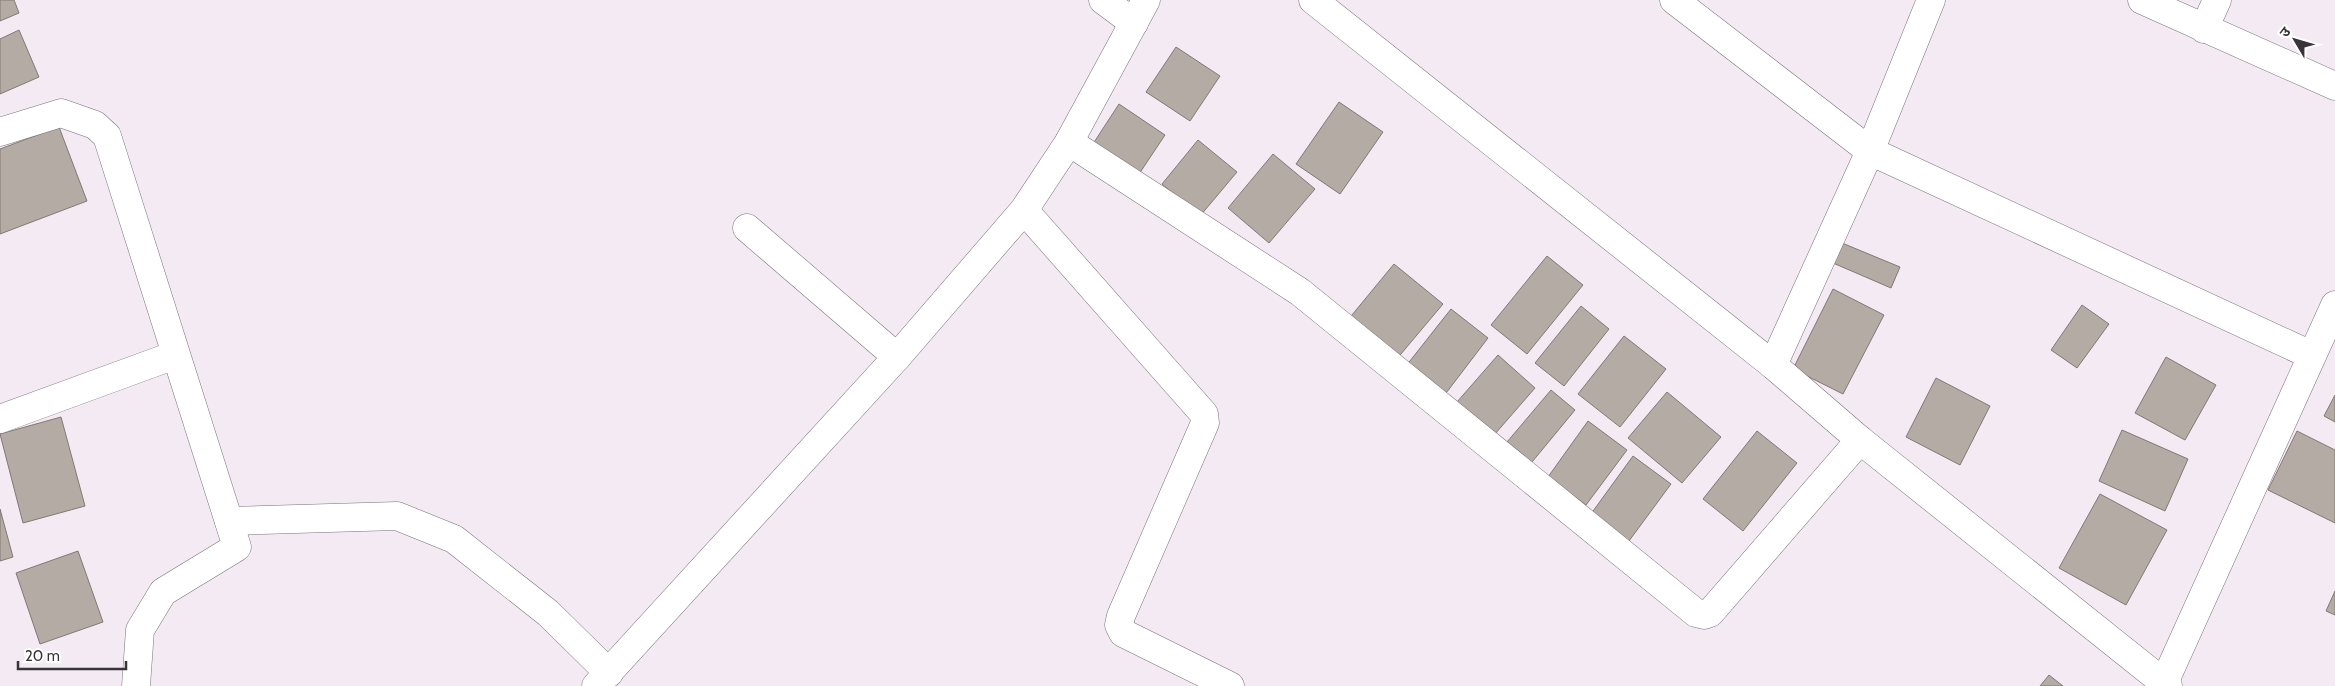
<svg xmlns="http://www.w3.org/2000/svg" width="2335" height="686" viewBox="0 0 2335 686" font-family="Cabin,'Noto Sans Devanagari',sans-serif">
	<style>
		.building { fill: #b5aba5; stroke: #827973 }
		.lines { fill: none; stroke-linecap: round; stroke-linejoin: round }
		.street-casing { stroke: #7a737a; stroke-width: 29 }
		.secondary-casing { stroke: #7a737a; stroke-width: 29 }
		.street { stroke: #fff; stroke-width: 28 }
		.secondary { stroke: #fff; stroke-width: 28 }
	</style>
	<rect width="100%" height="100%" fill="#f3eaf3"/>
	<g class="building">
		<polygon points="0,0 14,0 19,13 0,21"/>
		<polygon points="19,30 39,77 0,94 0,39"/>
		<polygon points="1176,47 1220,76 1190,121 1146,92"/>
		<polygon points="1339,102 1383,132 1340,194 1296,164"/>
		<polygon points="1119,104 1165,135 1135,180 1089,150"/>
		<polygon points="59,127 87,201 0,234 0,149"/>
		<polygon points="1198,140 1237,172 1200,216 1162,184"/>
		<polygon points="1273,154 1315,189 1269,243 1228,208"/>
		<polygon points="1842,243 1900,267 1891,288 1833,263"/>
		<polygon points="1547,256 1583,285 1527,354 1491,325"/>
		<polygon points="1394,264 1443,304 1395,361 1347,321"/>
		<polygon points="1833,289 1884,315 1843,394 1793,369"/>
		<polygon points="2082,305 2109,324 2077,368 2051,350"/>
		<polygon points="1581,306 1609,329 1564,386 1535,363"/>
		<polygon points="1451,309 1488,338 1440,401 1402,371"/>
		<polygon points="1624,336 1666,369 1620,427 1578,394"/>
		<polygon points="1498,355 1535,388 1488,442 1450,410"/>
		<polygon points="2166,357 2216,385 2185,440 2135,413"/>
		<polygon points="1936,378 1990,406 1960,465 1906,437"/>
		<polygon points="1551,390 1575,410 1532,462 1507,442"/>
		<polygon points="1667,392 1721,437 1682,483 1628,438"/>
		<polygon points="2335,395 2335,422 2324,416"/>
		<polygon points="61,417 85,506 23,523 0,434"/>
		<polygon points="1588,421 1627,450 1586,505 1548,477"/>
		<polygon points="2122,430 2188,459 2165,511 2099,481"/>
		<polygon points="1757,431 1797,463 1743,531 1703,499"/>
		<polygon points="2297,431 2335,450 2335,523 2268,490"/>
		<polygon points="1633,456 1671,484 1626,545 1588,518"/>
		<polygon points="2100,494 2167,530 2126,605 2059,568"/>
		<polygon points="0,509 13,557 0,561"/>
		<polygon points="78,551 103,622 40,644 16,573"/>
		<polygon points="2335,591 2335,615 2326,611"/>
		<polygon points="2049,675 2063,686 2040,686"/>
	</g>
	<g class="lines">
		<g class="street-casing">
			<g id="street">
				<polyline points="1103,0 1134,23"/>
				<polyline points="1313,0 1773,365 1860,440 2168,686"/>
				<polyline points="1674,0 1870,151 2311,355"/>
				<polyline points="2142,0 2335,86"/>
				<polyline points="2204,29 2217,0"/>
				<polyline points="0,132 61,113 95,125 107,136 237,547 163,592 140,630 136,686"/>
				<polyline points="1069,142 1300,292 1696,613 1704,615 1710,613 1860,440"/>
				<polyline points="1024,210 1204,414 1205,423 1121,616 1119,625 1123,633 1230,686"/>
				<polyline points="747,228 897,357"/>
				<polyline points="1773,365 1870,151 1931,0"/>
				<polyline points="0,419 175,355"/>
				<polyline points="229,521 397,516 454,539 548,613 609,673"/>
				<polyline points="2164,683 2335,305"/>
			</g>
		</g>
		<g class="secondary-casing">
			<polyline id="secondary" points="596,686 897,357 1024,210 1069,142 1146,0"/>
		</g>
		<use href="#street" class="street"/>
		<use href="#secondary" class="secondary"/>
	</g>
	<g transform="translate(2295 40) rotate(308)" stroke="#ffffff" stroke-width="4" paint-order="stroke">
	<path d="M0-4L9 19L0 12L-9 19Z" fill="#383438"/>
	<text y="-8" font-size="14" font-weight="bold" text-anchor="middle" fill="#383438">उ</text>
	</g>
	<path d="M18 661v8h108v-8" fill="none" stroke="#383438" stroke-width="2.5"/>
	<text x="25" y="661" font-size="15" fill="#383438" stroke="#ffffff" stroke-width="4" paint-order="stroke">20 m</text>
</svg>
